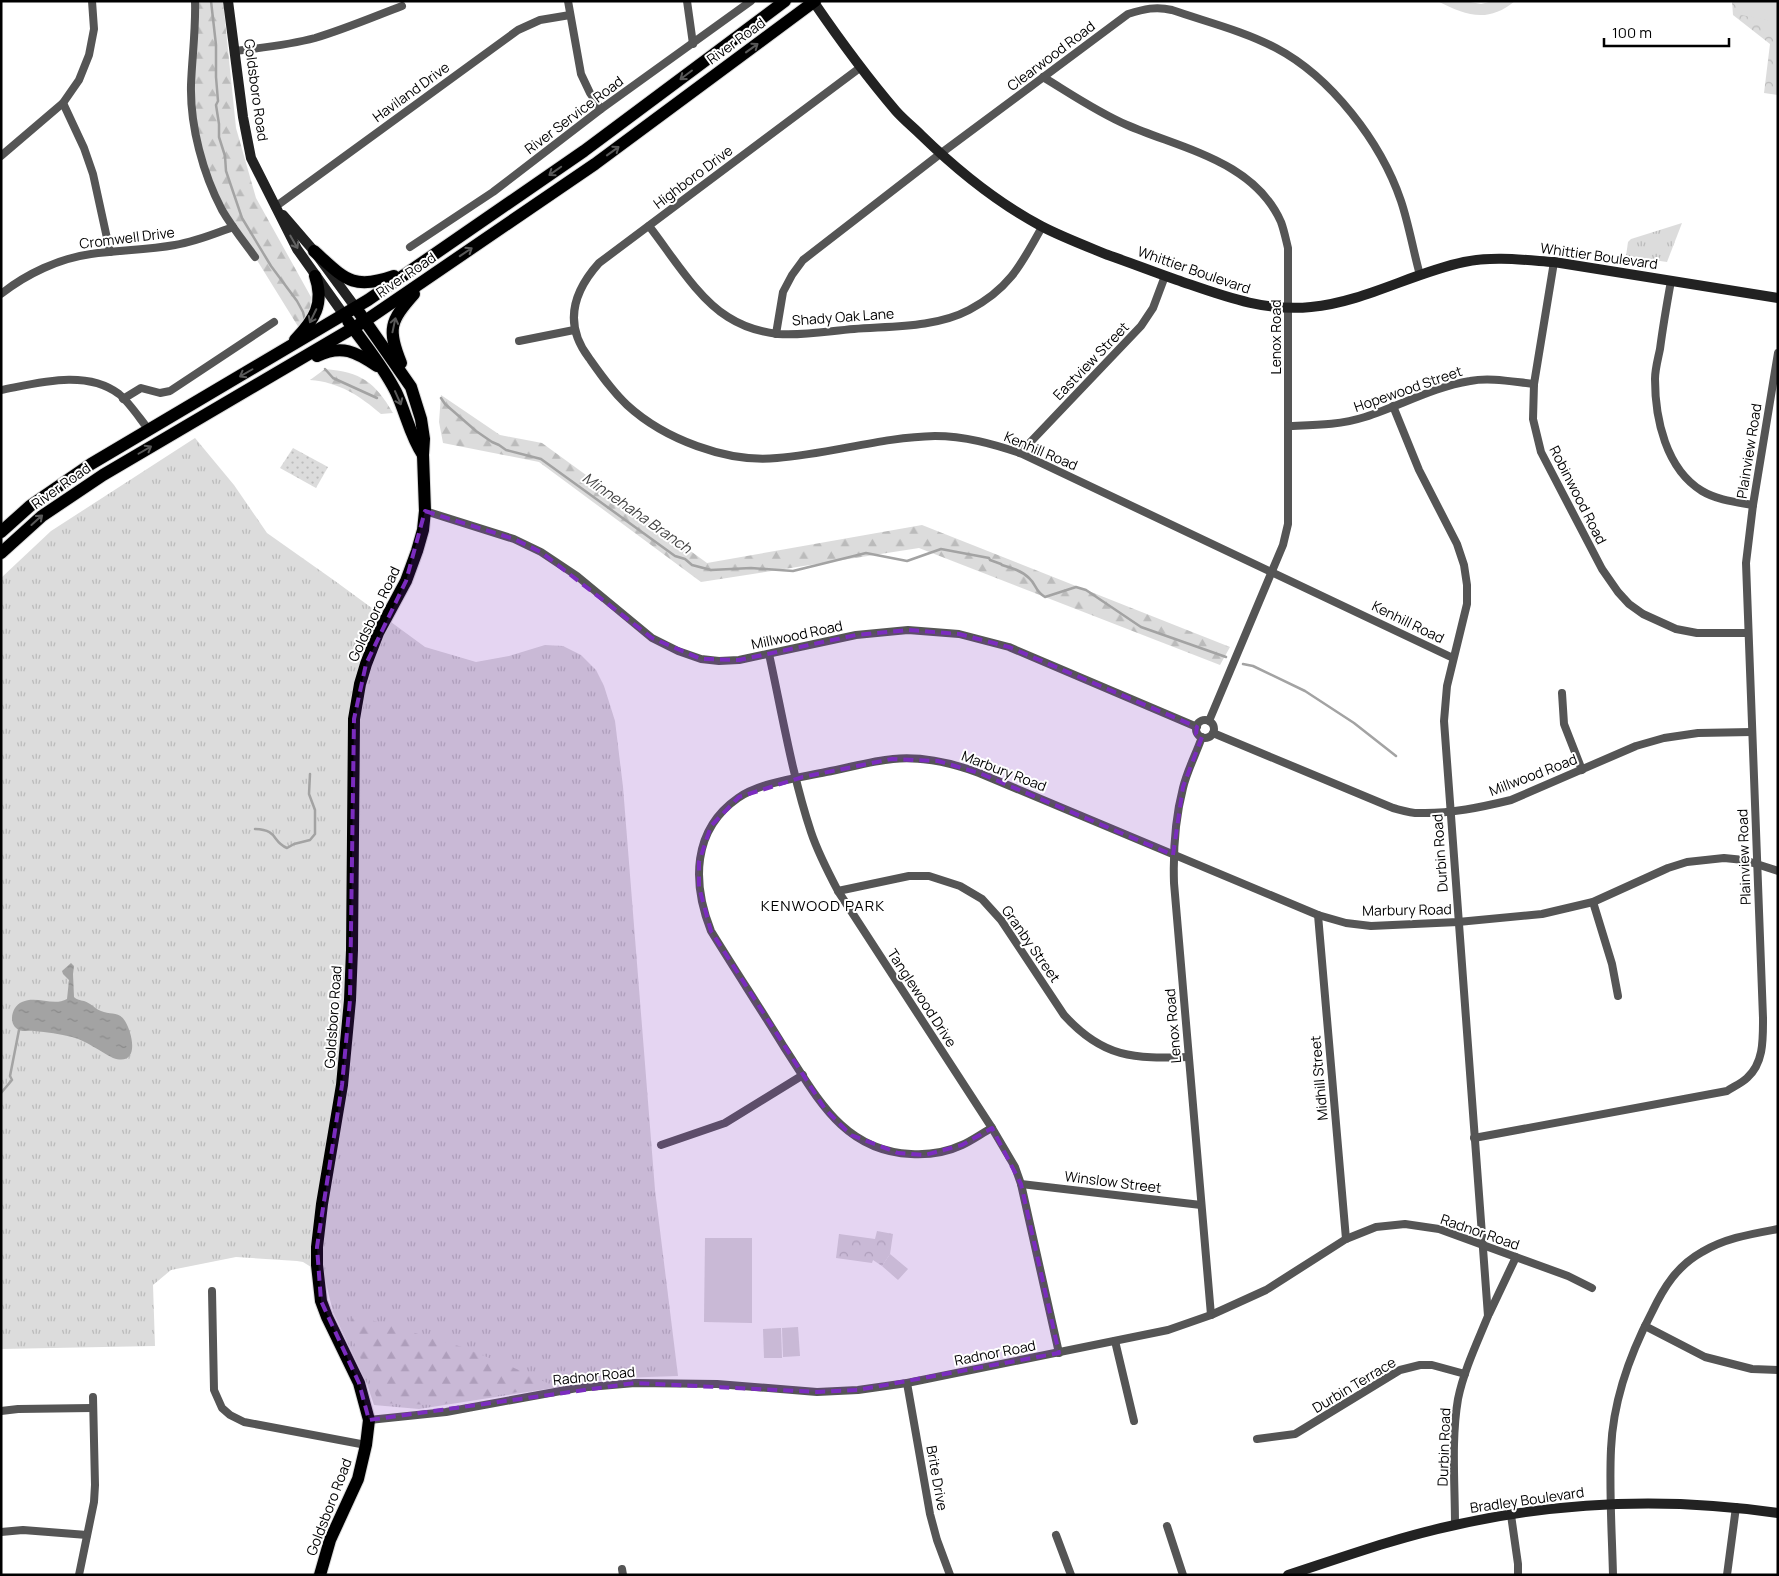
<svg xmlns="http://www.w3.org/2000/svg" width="1779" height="1576" viewBox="0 0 1779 1576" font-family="Manrope,sans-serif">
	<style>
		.grass { fill: url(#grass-tufts) }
		.forest { fill: url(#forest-firs) }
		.park { fill: url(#park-crowns) }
		.garden { fill: url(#garden-dots) }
		.pitch { fill: #dcdcdc }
		.water { fill: url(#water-ripples) }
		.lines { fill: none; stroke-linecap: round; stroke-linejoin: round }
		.stream { stroke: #a3a3a3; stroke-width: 2.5 }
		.primary-casing { stroke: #dbdbdb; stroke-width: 14 }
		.street { stroke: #555; stroke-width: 8 }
		.secondary { stroke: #222; stroke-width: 10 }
		.primary { stroke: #000; stroke-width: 12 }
		.oneway { stroke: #595959 }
		.oneway2 { stroke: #646464 }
		.marked { fill: #7b2cbf; fill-opacity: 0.2; stroke: #7b2cbf; stroke-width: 4; stroke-dasharray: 10 6; stroke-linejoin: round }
		.labels { text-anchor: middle; stroke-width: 4; stroke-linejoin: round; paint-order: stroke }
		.street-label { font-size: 14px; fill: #000; stroke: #fff }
		.water-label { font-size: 15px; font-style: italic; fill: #444; stroke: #fff }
		.neighbourhood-label { font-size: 15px; letter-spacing: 1px; fill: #000; stroke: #fff }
	</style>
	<defs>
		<pattern id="grass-tufts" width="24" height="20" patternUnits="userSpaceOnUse" patternTransform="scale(1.25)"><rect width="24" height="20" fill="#dcdcdc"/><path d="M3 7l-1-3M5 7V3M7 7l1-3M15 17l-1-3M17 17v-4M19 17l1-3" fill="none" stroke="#bbb"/></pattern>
		<pattern id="forest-firs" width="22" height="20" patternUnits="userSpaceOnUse" patternTransform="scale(1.25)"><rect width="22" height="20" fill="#dcdcdc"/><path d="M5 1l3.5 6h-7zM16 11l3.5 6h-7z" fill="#bbb"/></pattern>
		<pattern id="park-crowns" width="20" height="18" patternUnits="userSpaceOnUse" patternTransform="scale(1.25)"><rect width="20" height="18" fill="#dcdcdc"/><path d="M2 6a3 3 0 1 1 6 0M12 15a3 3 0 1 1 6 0" fill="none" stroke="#bbb"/></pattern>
		<pattern id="garden-dots" width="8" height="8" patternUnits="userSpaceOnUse" patternTransform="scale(1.25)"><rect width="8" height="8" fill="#dcdcdc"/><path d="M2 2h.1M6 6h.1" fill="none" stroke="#bbb" stroke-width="1.8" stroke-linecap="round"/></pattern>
		<pattern id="water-ripples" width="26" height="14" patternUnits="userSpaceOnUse" patternTransform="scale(1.25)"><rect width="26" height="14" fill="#a3a3a3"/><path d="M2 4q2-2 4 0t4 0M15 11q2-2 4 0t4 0" fill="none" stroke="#8b8b8b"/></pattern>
	</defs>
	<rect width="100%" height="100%" fill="#fff"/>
	<g class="grass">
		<polygon points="1682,223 1667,262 1626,256 1628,242 1631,239"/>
		<polygon points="195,438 234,485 267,533 335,581 425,647 476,662 509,656 545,645 563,646 581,655 596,670 604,686 615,721 623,787 655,1190 678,1376 617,1378 419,1409 374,1405 367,1384 333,1312 324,1275 303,1262 297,1261 236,1257 171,1270 153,1285 155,1346 1,1349 1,578 51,531"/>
	</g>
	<g class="forest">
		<polygon points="195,1 223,1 236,128 256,198 311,297 310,313 299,328 255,257 233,227 202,161 191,87"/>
		<path d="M325 369C361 372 375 382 393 413L381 414C360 396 339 382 310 380Z"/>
		<polygon points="441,395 500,435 542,443 707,563 922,525 1230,647 1220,665 919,548 701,582 539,462 443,443 439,422"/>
		<polygon points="354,1315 462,1347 512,1367 554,1386 437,1405 379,1403 348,1328"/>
	</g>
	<g class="park">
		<polygon points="1732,1 1778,1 1778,95 1764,93 1770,44 1733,15"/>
		<polygon points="877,1231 893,1234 890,1254 882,1266 873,1260 872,1263 836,1258 839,1234 875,1239"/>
	</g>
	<polygon class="garden" points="293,448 328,467 316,488 280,468"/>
	<g class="pitch">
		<path d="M1437 1H1465L1481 4 1493 1H1515C1487 24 1466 15 1437 1Z"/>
		<polygon points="1744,1 1778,1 1778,22 1741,15"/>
		<polygon points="705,1238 752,1238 752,1323 704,1322"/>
		<polygon points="890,1254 908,1269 898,1280 882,1266"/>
		<polygon points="798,1327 800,1356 783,1357 782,1328"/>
		<polygon points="781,1328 782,1358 764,1358 763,1329"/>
	</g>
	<path class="water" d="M71 963 74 966 73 974 74 997C77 1000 80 1000 84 1001 91 1003 95 1009 101 1011 110 1015 119 1011 125 1021 133 1034 140 1067 113 1058 99 1051 87 1041 72 1037 60 1034 47 1032 34 1031 30 1030 23 1032 19 1030 7 1024 12 1006 22 1002 37 995 53 1007 67 999L69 980 63 974 62 971Z"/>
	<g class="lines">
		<g class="stream">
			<polyline points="211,1 216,45 216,77 218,101 216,105 219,124 219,137 225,156 226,171 242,218 271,266 297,301 303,312 305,320"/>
			<polyline points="325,369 333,378 377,398"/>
			<path d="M441 398 445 404 476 431 492 442 499 445 506 450 541 459 675 556 685 559 692 565 711 570 751 568 793 571 866 553 907 561 941 549 989 558 990 560 1001 564 1002 565C1012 568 1022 571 1029 578 1037 585 1034 590 1045 597L1076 587 1086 590 1141 627 1226 657"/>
			<polyline points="1243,664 1253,666 1305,691 1354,723 1396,756"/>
			<path d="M255 829C279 830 271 841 287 848L294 844 310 840 315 834V810L309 794 310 774"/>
			<polyline points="1,1093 12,1080 10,1076 19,1030"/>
		</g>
		<g class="primary-casing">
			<g id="primary">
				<path d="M314 251C344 278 352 291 394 276"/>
				<path d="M348 321C365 345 383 366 396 392 406 413 410 436 423 455"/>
				<path d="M295 340C314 320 325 304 315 276"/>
				<path d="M317 356C342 344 356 352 377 366"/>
				<path d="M401 363C387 329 390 321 414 294"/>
				<polyline points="1,532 30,506 91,464 368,300 584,151 785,1"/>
				<polyline points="1,553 42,516 103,475 365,321 595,164 815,1"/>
				<polyline points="320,1575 330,1540 358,1479 366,1445 369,1420 359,1383 327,1317 321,1301 317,1265 317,1247 322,1204 342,1085 350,1000 352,950 354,719 360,684 366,664 378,633 406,581 417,551 423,530 425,511 423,455 424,439 421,419 411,387 356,308"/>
			</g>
		</g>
		<g class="street">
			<path d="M195 1C196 29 192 57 191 85 190 126 203 174 222 210 232 227 244 242 255 257"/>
			<polyline points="568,1 581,74 590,93 601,109"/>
			<polyline points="687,1 693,44"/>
			<path d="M235 51C261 48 289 45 315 38 345 29 373 17 402 6"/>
			<path d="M861 67 599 263C573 292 563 324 589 358 601 375 612 391 627 405 664 439 727 463 777 458 830 454 882 437 935 436 965 436 993 444 1020 453L1453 658"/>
			<path d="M1043 77C1071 94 1097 112 1127 125 1182 149 1254 161 1281 222 1284 230 1286 240 1288 248V524L1283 545 1209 721"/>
			<polyline points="63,103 84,148 93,174 110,252"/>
			<polyline points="1,156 63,103 79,80 89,55 94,29 92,1"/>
			<polyline points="275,207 518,30 540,20 570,15"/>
			<path d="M649 226C671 254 697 298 728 317 742 326 761 332 778 334 803 336 829 331 854 329 890 326 935 328 969 310 1009 289 1021 265 1042 227"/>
			<polyline points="410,247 493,192 601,109 751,1"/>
			<polyline points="1554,262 1534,384 1533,419 1541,452 1602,569 1618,592 1629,604 1643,614 1676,629 1697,633 1748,633"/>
			<path d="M1671 281C1667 303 1663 326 1660 349 1658 359 1655 369 1655 379 1655 419 1666 469 1702 491 1717 500 1736 502 1753 505"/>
			<path d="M1 294C26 274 60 258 91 254 119 250 147 250 175 245 195 242 214 234 233 227"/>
			<path d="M776 334 783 292 792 275 803 260 940 154 1128 14C1144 9 1156 6 1172 10 1207 22 1244 31 1276 48 1331 77 1381 142 1401 201 1409 225 1413 250 1420 275"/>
			<polyline points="519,341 574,330"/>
			<path d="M1 390C38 383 86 369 119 394 129 402 140 419 149 430"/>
			<polyline points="123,399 141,388 160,393 170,391 274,322"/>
			<path d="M1393 406 1419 470 1457 544 1464 565 1467 585V604L1447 686 1444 721 1488 1316C1477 1343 1464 1370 1458 1399 1451 1440 1455 1483 1455 1525"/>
			<path d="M1289 426C1315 425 1340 425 1365 417 1400 406 1433 387 1470 381 1490 377 1514 382 1534 384"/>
			<polyline points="1020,453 1141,326 1153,308 1165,276"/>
			<polyline points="425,511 514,539 541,552 577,576 652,638 678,651 701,659 719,661 739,660 856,635 908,630 959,634 1009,647 1197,727"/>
			<path d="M769 654C782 713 792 775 811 832 818 853 828 872 838 891L992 1128 1015 1167 1021 1184 1059 1353"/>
			<polyline points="1562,693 1564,724 1582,770"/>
			<circle cx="1205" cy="729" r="9"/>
			<path d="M1213 733 1393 808C1401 810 1410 813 1419 813 1450 814 1482 807 1511 800L1636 746 1664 738 1698 733 1752 732"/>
			<path d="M1202 737C1196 754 1187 771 1183 788 1175 819 1173 851 1174 883L1211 1315"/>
			<path d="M838 891 909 876H929L960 886 982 899 1001 920 1064 1015C1103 1058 1134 1059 1188 1057"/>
			<polyline points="1593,902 1612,964 1618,996"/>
			<polyline points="1318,915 1346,1239"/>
			<path d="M992 1128C982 1133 973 1140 962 1145 947 1152 928 1155 911 1154 843 1151 817 1097 784 1047 760 1008 735 970 711 931 692 883 692 830 738 798 761 782 799 778 826 772 848 768 871 761 893 759 923 756 952 763 979 773L1318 915 1346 923 1371 926 1458 922 1542 914 1593 902 1668 868 1687 862 1724 858 1744 860 1778 871"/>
			<path d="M1474 1138 1727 1091C1733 1087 1742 1083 1747 1078 1764 1063 1763 1039 1763 1018L1746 563 1753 505 1778 353"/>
			<polyline points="661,1145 725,1123 803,1075"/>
			<polyline points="1021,1184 1201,1205"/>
			<polyline points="212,1291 214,1390 222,1408 230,1415 244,1422 366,1445"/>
			<polyline points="1489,1314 1516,1257"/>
			<polyline points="1645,1326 1705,1357 1752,1369 1778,1370"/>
			<polyline points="1115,1341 1134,1421"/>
			<polyline points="907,1383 930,1514 937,1540 950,1575"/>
			<polyline points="1,1411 18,1409 92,1408"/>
			<polyline points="369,1420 446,1412 577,1388 635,1383 717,1384 817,1392 858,1390 907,1383 1168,1330 1211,1315 1266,1290 1346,1239 1376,1227 1405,1224 1439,1229 1568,1276 1592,1288"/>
			<polyline points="1257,1439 1295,1434 1400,1370 1420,1365 1432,1365 1465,1374"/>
			<polyline points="1511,1515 1518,1564 1518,1575"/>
			<polyline points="1167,1526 1183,1575"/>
			<polyline points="1,1532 23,1530 87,1535"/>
			<polyline points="1056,1535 1071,1575"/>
			<polyline points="622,1569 623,1575"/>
			<polyline points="79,1575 94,1502 95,1485 93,1397"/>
			<path d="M1613 1575C1612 1533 1609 1491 1611 1449 1613 1401 1630 1354 1652 1312 1664 1287 1677 1266 1702 1252 1725 1238 1751 1234 1778 1229"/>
			<polyline points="1727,1575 1736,1507"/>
		</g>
		<g class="secondary">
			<polyline points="228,1 243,117 251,158 297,249 344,315"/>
			<path d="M813 1C839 39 866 76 896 111 904 120 913 127 921 135 957 170 996 202 1041 226 1062 237 1086 246 1108 255 1131 263 1154 272 1177 280 1221 295 1263 312 1311 307 1364 302 1412 273 1464 262 1493 256 1524 260 1554 262L1778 298"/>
			<polyline points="283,215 314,251 356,308"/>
			<path d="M1288 1575C1343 1557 1398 1537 1455 1525 1562 1501 1669 1497 1778 1513"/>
		</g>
		<use href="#primary" class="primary"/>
	</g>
	<defs><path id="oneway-shaft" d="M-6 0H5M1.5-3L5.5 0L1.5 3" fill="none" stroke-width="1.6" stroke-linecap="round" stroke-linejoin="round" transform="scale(1.25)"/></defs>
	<g class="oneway">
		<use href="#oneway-shaft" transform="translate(752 48) rotate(-36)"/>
		<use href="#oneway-shaft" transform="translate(686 75) rotate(143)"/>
		<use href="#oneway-shaft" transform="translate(613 151) rotate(-36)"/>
		<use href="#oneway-shaft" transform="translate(555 171) rotate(145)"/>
		<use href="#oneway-shaft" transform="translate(466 252) rotate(-34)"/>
		<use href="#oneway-shaft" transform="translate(313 316) rotate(116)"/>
		<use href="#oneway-shaft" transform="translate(394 325) rotate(-78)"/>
		<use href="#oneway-shaft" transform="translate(246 373) rotate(150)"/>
		<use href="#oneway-shaft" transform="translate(398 398) rotate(66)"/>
		<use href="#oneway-shaft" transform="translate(145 450) rotate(-30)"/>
		<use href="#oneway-shaft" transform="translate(37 520) rotate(-42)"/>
	</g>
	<use class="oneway2" href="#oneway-shaft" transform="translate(294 242) rotate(60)"/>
	<path class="marked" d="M425 511 514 539 541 552 652 638 701 659 739 660 856 635 908 630 959 634 1009 647 1197 727 1196 734 1202 737 1183 787 1173 855 979 773 938 761 892 759 803 777 739 797 711 826 699 862V887L711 931 825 1109 851 1135 898 1153 925 1155 962 1145 992 1128 1021 1184 1059 1353 858 1390 817 1392 635 1383 369 1420 359 1383 321 1301 317 1247 342 1085 350 1000 354 719 366 664 406 581Z"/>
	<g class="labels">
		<g class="street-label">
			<text transform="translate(736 41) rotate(-36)" y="5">River Road</text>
			<text transform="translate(1051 56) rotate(-37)" y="5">Clearwood Road</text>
			<text transform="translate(256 90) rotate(82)" y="5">Goldsboro Road</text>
			<text transform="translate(411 92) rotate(-36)" y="5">Haviland Drive</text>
			<text transform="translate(574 115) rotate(-37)" y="5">River Service Road</text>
			<text transform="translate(693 177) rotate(-37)" y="5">Highboro Drive</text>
			<text transform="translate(127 238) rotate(-7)" y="5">Cromwell Drive</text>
			<text transform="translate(1599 256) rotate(8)" y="5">Whittier Boulevard</text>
			<text transform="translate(1194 270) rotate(19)" y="5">Whittier Boulevard</text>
			<text transform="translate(406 275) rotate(-34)" y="5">River Road</text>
			<text transform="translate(843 317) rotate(-4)" y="5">Shady Oak Lane</text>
			<text transform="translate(1276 337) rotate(-90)" y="5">Lenox Road</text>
			<text transform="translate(1091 361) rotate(-46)" y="5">Eastview Street</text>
			<text transform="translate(1408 389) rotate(-19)" y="5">Hopewood Street</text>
			<text transform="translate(1041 451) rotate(23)" y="5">Kenhill Road</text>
			<text transform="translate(1749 451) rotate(-81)" y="5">Plainview Road</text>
			<text transform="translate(61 486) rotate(-35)" y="5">River Road</text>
			<text transform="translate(1578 495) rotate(63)" y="5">Robinwood Road</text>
			<text transform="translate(374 614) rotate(-65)" y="5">Goldsboro Road</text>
			<text transform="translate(1408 622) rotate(26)" y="5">Kenhill Road</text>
			<text transform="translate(797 635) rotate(-12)" y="5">Millwood Road</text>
			<text transform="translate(1004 771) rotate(21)" y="5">Marbury Road</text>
			<text transform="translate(1533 775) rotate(-21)" y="5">Millwood Road</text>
			<text transform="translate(1440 853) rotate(-94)" y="5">Durbin Road</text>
			<text transform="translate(1744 857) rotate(-92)" y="5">Plainview Road</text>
			<text transform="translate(1407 910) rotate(-1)" y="5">Marbury Road</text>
			<text transform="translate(1031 944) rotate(55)" y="5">Granby Street</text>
			<text transform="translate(922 998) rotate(57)" y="5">Tanglewood Drive</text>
			<text transform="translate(333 1017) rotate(-86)" y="5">Goldsboro Road</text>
			<text transform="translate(1173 1026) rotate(-95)" y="5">Lenox Road</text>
			<text transform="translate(1319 1078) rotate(-95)" y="5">Midhill Street</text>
			<text transform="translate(1113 1182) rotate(7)" y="5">Winslow Street</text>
			<text transform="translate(1480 1232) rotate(19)" y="5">Radnor Road</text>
			<text transform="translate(995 1353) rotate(-11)" y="5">Radnor Road</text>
			<text transform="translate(594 1376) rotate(-6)" y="5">Radnor Road</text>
			<text transform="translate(1354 1385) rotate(-31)" y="5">Durbin Terrace</text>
			<text transform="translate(1444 1447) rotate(-88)" y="5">Durbin Road</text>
			<text transform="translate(937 1478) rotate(80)" y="5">Brite Drive</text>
			<text transform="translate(1527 1500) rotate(-8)" y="5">Bradley Boulevard</text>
			<text transform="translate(329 1507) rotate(-69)" y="5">Goldsboro Road</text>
		</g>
		<g class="water-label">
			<text transform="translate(637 513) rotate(35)" y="5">Minnehaha Branch</text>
		</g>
		<g class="neighbourhood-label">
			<text x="823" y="911">KENWOOD PARK</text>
		</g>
	</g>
	<rect width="1779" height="1576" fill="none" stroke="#000000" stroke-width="5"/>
	<path d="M1604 38v8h125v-8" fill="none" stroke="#000000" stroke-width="2.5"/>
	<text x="1612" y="38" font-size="15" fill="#000000" stroke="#ffffff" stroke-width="4" paint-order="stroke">100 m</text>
</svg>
